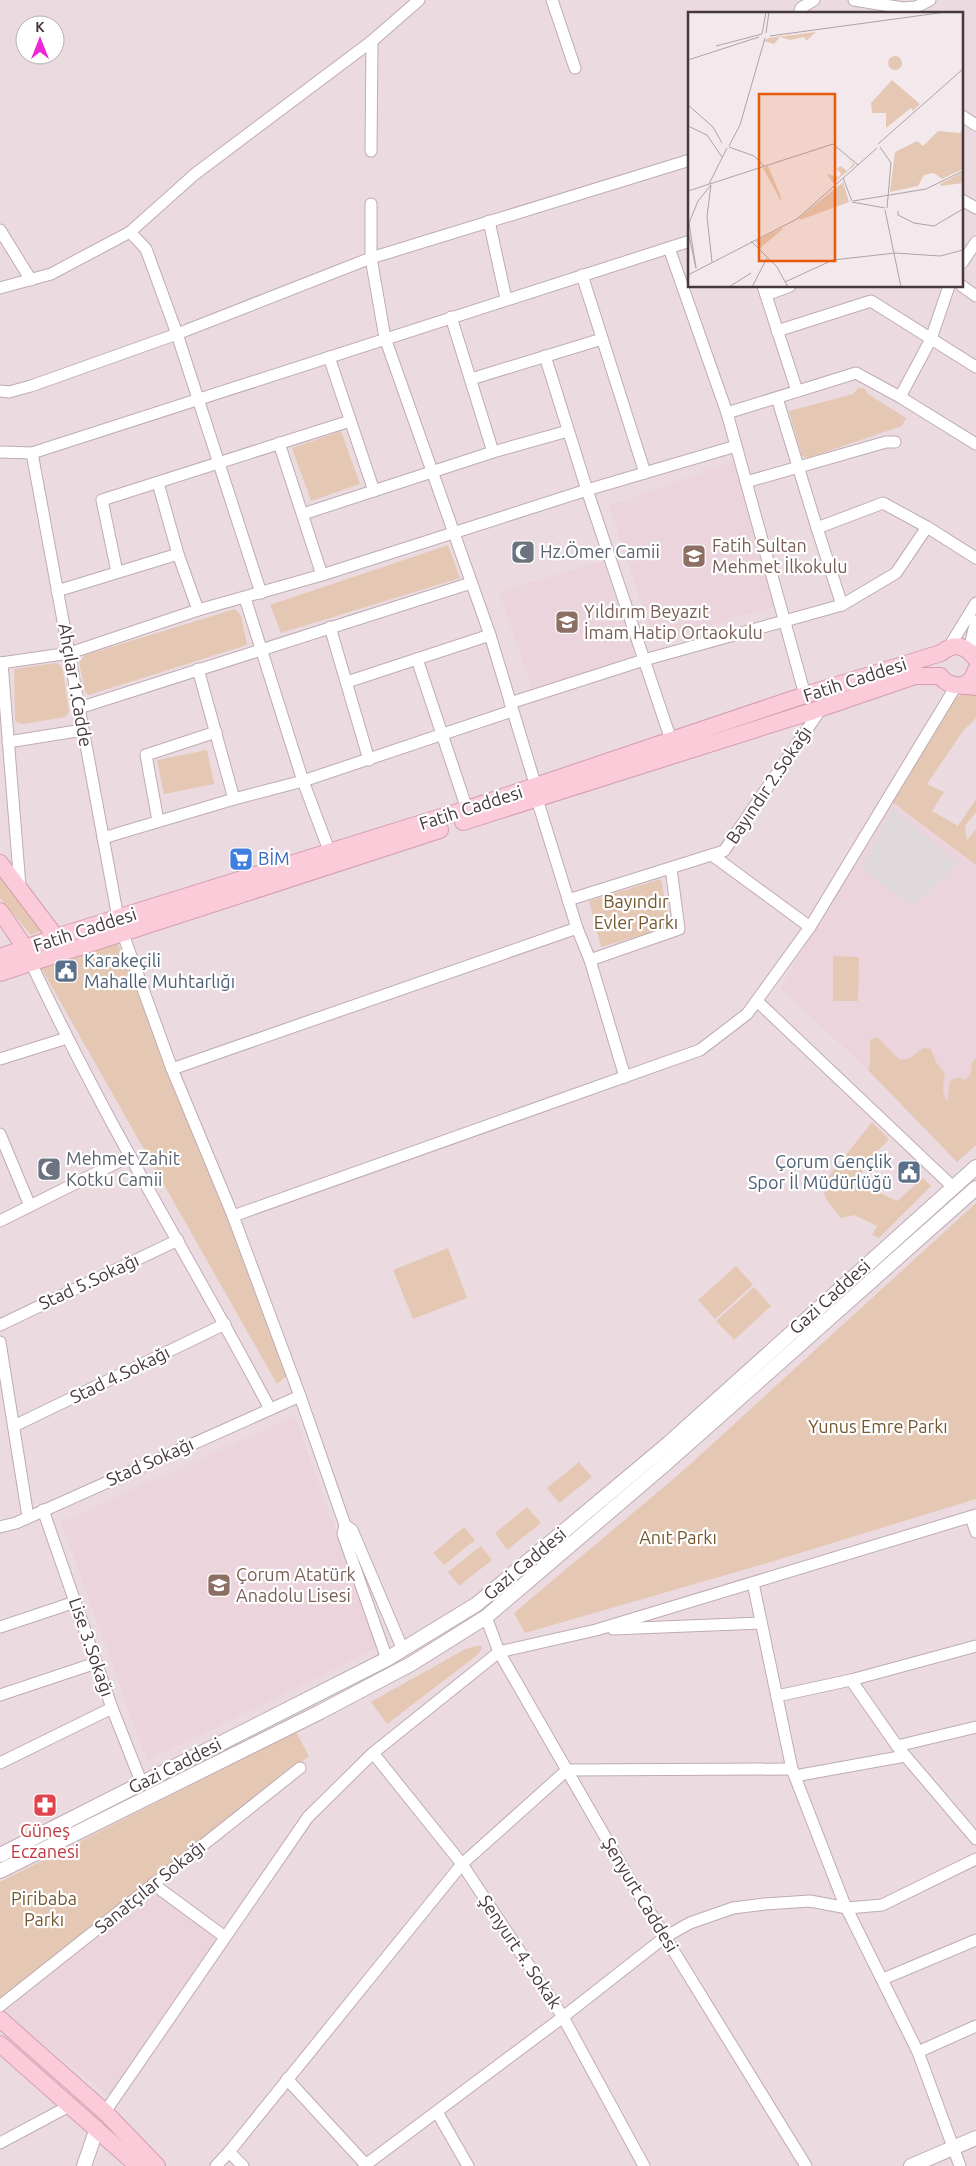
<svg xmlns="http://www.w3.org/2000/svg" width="976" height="2166" viewBox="0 0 976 2166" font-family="Ubuntu,sans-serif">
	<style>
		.residential { fill: #ebdbe1; fill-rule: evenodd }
		.education { fill: #ebd4db }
		.green { fill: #e5c8b4 }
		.parking { fill: #dfd9db }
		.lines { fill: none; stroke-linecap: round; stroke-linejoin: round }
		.minor-casing { stroke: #beacb3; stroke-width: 13 }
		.tertiary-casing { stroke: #beacb3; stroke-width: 16 }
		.secondary-casing { stroke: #d39eae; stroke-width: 18 }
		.minor { stroke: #fff; stroke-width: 11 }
		.tertiary { stroke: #fff; stroke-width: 14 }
		.secondary { stroke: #fbcbd9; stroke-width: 16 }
		.labels { text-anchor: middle; stroke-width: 4.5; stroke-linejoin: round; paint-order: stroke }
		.education-label { font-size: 18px; fill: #785e54; stroke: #fff; text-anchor: start }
		.worship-label { font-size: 18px; fill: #5b616d; stroke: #fff; text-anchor: start }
		.street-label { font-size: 18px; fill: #46383e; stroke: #fff }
		.shop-label { font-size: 18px; fill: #366cbe; stroke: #fff; text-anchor: start }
		.park-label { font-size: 18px; fill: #74572e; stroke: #fff }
		.service-label { font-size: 18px; fill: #4e5e75; stroke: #fff; text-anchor: start }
		.health-label { font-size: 18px; fill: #be3a42; stroke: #fff }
		.inset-road { fill: none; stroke: #aea2a6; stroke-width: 1 }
		.view { fill: #e8590c; fill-opacity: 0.15; stroke: #e8590c; stroke-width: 2.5 }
		.inset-edge { fill: none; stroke: #46383e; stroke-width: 2.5 }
	</style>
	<rect width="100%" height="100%" fill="#f3e9ec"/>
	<path class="residential" d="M0 0H976V2166H0ZM690 14H962V286H690ZM25 25H55V55H25Z"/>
	<g class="education">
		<polygon points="733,461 776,606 654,642 609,506"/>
		<polygon points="603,561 636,652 633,657 532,689 499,592"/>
		<polygon points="891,801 976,865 976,1145 957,1162 868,1070 780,988"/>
		<polygon points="295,1416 377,1648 147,1761 61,1522"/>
		<polygon points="153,1888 218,1936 108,2095 2,2011"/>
	</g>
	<g class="green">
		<polygon points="858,388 865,389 868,394 906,418 902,426 808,458 802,456 789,411 853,394"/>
		<polygon points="341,431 360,484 311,501 292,448"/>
		<polygon points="448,545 460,578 281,633 270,605"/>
		<polygon points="235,609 241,616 247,645 89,695 85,692 79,662 85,655"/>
		<polygon points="55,663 60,664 63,671 69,712 65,717 24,724 18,723 15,720 14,669"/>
		<polygon points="961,695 976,695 976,718 963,731 927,784 944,792 932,811 958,826 976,799 976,812 965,826 967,840 976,829 976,865 891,801 953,699"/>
		<polygon points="207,750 214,784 164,794 157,760"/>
		<polygon points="0,869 44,930 31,935 0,898"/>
		<polygon points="661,879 670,927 601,947 589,901"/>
		<polygon points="117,941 276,1341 288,1375 277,1384 40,966"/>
		<polygon points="833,956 859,957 858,1001 833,1001"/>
		<path d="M877 1037 900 1060 910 1058 923 1048 931 1049 936 1062 945 1074C943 1083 941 1093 947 1101L950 1081 958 1077 966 1080 971 1072 972 1062 976 1059V1145L957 1162 868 1070C873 1060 868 1049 871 1039Z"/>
		<polygon points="872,1122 889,1139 869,1160 857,1182 897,1201 923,1178 931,1186 879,1238 872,1235 877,1226 854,1215 841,1218 826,1199 822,1185"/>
		<polygon points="976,1203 976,1499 764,1564 525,1633 514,1613 685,1469"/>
		<polygon points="448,1248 467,1298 413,1319 393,1270"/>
		<polygon points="736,1266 753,1285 715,1319 698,1300"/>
		<polygon points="754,1287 771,1306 734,1340 716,1321"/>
		<polygon points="579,1462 592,1477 559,1503 547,1488"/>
		<polygon points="527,1507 541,1523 507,1550 495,1533"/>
		<polygon points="464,1527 475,1540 444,1565 433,1553"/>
		<polygon points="481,1546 492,1560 459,1586 448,1572"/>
		<polygon points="476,1646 481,1646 482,1649 476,1656 387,1724 371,1702 465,1649"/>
		<polygon points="296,1732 309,1756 0,2001 0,1882"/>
	</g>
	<polygon class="parking" points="892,808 958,863 914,906 861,869"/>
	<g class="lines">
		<g class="minor-casing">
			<g id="minor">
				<polyline points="552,0 575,68"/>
				<polyline points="854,0 903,8 916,7 930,0"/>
				<polyline points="799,14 801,8 814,0"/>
				<polyline points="962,116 976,125"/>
				<polyline points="371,151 372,41"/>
				<polyline points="962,200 976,208"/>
				<polyline points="371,204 371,258 385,338 490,635 536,787"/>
				<polyline points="489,221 506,299"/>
				<polyline points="0,230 31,280"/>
				<polyline points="130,232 146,249 177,334 261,593"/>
				<polyline points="669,248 727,413 805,695"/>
				<polyline points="962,263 976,242"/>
				<polyline points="582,275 645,473"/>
				<polyline points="763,286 797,391"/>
				<polyline points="962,286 976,296"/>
				<polyline points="0,288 51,274 130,232 195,174 372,41 419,0"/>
				<polyline points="766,295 790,286"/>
				<polyline points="451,317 493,452"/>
				<polyline points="777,331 871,301 976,367"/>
				<polyline points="545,356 587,490 671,740"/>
				<polyline points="329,357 374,491"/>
				<polyline points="471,379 602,339"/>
				<polyline points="0,391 9,392 31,386 177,334 371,258 690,160"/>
				<polyline points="900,397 931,339 949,286"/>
				<polyline points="777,398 817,528 883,503 927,527"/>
				<polyline points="727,413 856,373 900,397 976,444"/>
				<polyline points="279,443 322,575"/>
				<polyline points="0,452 32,453 690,241"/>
				<polyline points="32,453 118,918"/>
				<polyline points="746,482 886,442 895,442"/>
				<polyline points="158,483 178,554 198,610"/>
				<polyline points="303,514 493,452 568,431"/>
				<polyline points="817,528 842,605"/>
				<polyline points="117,572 102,500 350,421"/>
				<polyline points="57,591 178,554"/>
				<polyline points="245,598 303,781 330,853"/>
				<polyline points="330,627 369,760"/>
				<polyline points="949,647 976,603"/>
				<polyline points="969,650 976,621"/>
				<polyline points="417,659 467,809"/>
				<polyline points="0,663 70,653 198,610 322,575 587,490 736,446"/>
				<polyline points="2,663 20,886"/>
				<polyline points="198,669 234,799"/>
				<polyline points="347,682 490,635"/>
				<polyline points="510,703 644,660 842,605 896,573 927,527 976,558"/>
				<polyline points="79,708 471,583"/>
				<polyline points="8,742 83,730"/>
				<polyline points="537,799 577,928 590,960 625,1077"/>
				<polyline points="158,821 146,755 216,732"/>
				<polyline points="103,838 234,799 303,781 512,711"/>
				<polyline points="712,855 810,927"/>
				<polyline points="568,900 724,851 821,709"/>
				<polyline points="123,934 172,1069 233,1216 300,1396 345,1525"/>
				<polyline points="590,960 679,929 671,868"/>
				<path d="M31 963C62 1028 95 1093 130 1156 176 1240 225 1323 270 1409"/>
				<polyline points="757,1001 953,1187"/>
				<polyline points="0,1059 67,1038"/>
				<polyline points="172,1069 577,928"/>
				<polyline points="0,1134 30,1206"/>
				<polyline points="233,1216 700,1050 747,1014 810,927 956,686"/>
				<polyline points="0,1221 130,1156"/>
				<polyline points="0,1325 178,1240"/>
				<polyline points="0,1342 28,1517"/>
				<polyline points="14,1426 225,1324"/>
				<polyline points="43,1510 112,1708 142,1784"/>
				<polyline points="971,1517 976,1532"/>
				<polyline points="0,1527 16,1523 300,1396"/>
				<polyline points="753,1583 792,1769 844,1903 918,2052 960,2166"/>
				<polyline points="486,1617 499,1652 630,1880 806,2166"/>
				<polyline points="0,1627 75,1602"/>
				<polyline points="613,1629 761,1623"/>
				<polyline points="387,1659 343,1534 345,1525 352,1530 403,1650"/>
				<polyline points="851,1680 897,1746 976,1839"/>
				<polyline points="0,1695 96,1663"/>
				<polyline points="777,1696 851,1680 976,1646"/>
				<polyline points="897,1746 976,1727"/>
				<polyline points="373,1753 462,1864 563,2017 644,2166"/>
				<polyline points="0,1763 112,1708"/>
				<polyline points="795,1776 905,1756"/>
				<polyline points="153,1884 225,1937"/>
				<polyline points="883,1979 976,1940"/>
				<polyline points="0,2006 300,1768"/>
				<polyline points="918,2052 976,2026"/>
				<polyline points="287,2079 367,2166"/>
				<polyline points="105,2112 308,1817 373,1753 499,1652 596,1630 976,1515"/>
				<polyline points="437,2112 468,2166"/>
				<polyline points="0,2143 71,2105"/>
				<polyline points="229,2152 243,2166"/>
				<polyline points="216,2166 229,2152 462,1864 567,1770 792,1769"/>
				<polyline points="364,2166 563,2017 665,1937 690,1923 733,1908 765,1904 810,1901 847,1908 882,1905 976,1859"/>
			</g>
		</g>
		<g class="tertiary-casing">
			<g id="tertiary">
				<polyline points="0,1855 387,1659 477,1604 669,1443 976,1167"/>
				<polyline points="0,1871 320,1712 411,1664 486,1617 663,1466 976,1188"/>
				<polyline points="84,2166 97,2128"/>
				<polyline points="911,2166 976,2138"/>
			</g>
		</g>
		<g class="secondary-casing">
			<g id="secondary">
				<polyline points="964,685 972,679 976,670"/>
				<path d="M463 822 813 711 915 676H940C948 688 963 685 976 687"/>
				<polyline points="0,863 56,937"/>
				<polyline points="0,911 26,949 29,958"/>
				<path d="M0 957 56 937 467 809 805 695 941 653C955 642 965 645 976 659"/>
				<polyline points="0,973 440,830"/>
				<polyline points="0,2019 105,2112 157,2166"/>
				<polyline points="0,2044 138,2166"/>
			</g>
		</g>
		<use href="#minor" class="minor"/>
		<use href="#tertiary" class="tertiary"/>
		<use href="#secondary" class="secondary"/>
	</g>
	<defs>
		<g id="mosque-square" transform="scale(1.25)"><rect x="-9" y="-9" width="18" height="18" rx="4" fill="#6b7280" stroke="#fff"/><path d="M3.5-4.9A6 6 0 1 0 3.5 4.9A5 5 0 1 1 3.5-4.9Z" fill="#fff"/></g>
		<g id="school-square" transform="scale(1.25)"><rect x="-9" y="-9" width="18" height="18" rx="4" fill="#8d6e63" stroke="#fff"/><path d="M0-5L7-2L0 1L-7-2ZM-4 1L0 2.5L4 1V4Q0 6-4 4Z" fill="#fff"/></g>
		<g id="supermarket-square" transform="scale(1.25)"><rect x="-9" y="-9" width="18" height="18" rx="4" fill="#3f7fe0" stroke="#fff"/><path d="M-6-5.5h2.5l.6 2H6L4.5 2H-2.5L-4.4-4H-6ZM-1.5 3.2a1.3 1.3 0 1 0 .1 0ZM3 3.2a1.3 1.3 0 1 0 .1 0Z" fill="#fff"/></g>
		<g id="civic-square" transform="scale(1.25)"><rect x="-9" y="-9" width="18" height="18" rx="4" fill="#5c6f8a" stroke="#fff"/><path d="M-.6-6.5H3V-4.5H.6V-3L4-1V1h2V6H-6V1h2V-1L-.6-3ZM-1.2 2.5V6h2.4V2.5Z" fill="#fff"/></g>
		<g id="pharmacy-square" transform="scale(1.25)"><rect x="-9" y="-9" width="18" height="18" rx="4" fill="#e0444e" stroke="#fff"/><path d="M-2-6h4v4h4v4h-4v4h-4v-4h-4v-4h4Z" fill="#fff"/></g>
	</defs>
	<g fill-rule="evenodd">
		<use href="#mosque-square" x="523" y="552"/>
		<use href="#school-square" x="694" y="556"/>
		<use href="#school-square" x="567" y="622"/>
		<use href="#supermarket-square" x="241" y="859"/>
		<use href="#civic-square" x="66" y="971"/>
		<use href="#mosque-square" x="49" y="1169"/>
		<use href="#civic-square" x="909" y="1172"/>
		<use href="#school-square" x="219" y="1585"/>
		<use href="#pharmacy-square" x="45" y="1805"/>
	</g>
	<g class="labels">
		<g class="education-label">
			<text x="712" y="552">Fatih Sultan<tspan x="712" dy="21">Mehmet İlkokulu</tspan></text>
			<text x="584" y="618">Yıldırım Beyazıt<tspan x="584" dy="21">İmam Hatip Ortaokulu</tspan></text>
			<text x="236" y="1581">Çorum Atatürk<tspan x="236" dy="21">Anadolu Lisesi</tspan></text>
		</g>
		<g class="worship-label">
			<text x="540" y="558">Hz.Ömer Camii</text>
			<text x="66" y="1165">Mehmet Zahit<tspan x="66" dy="21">Kotku Camii</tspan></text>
		</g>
		<g class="street-label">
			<text transform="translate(855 680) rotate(-18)" y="6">Fatih Caddesi</text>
			<text transform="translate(75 685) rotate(80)" y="6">Ahçılar 1.Cadde</text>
			<text transform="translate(769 785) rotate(-56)" y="6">Bayındır 2.Sokağı</text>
			<text transform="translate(471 808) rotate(-18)" y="6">Fatih Caddesi</text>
			<text transform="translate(85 930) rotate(-18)" y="6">Fatih Caddesi</text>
			<text transform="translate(89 1282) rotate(-25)" y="6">Stad 5.Sokağı</text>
			<text transform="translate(830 1297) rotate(-42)" y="6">Gazi Caddesi</text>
			<text transform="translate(120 1375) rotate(-26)" y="6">Stad 4.Sokağı</text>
			<text transform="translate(150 1462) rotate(-24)" y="6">Stad Sokağı</text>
			<text transform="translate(525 1564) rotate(-40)" y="6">Gazi Caddesi</text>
			<text transform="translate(91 1647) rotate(71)" y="6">Lise 3.Sokağı</text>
			<text transform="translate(175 1766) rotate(-27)" y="6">Gazi Caddesi</text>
			<text transform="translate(150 1887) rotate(-39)" y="6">Sanatçılar Sokağı</text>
			<text transform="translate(640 1895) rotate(59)" y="6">Şenyurt Caddesi</text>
			<text transform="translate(520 1952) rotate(56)" y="6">Şenyurt 4. Sokak</text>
		</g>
		<g class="shop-label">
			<text x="258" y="865">BİM</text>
		</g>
		<g class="park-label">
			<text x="636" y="908">Bayındır<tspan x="636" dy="21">Evler Parkı</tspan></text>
			<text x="878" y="1433">Yunus Emre Parkı</text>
			<text x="678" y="1544">Anıt Parkı</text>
			<text x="44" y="1905">Piribaba<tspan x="44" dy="21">Parkı</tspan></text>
		</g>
		<g class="service-label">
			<text x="84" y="967">Karakeçili<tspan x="84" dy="21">Mahalle Muhtarlığı</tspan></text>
			<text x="892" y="1168" text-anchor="end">Çorum Gençlik<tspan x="892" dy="21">Spor İl Müdürlüğü</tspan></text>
		</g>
		<g class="health-label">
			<text x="45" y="1837">Güneş<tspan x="45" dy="21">Eczanesi</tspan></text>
		</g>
	</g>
	<g transform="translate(688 12)">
		<rect width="275" height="275" fill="#f3e9ec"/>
		<path d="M128 20 118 29 116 25 102 28 92 25 86 32 76 29 80 26ZM200 51a7 7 0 1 1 14 0a7 7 0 1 1-14 0ZM204 68 232 92 225 99 223 96 198 116V101H184L183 91ZM275 117V157L254 167 246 161 236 163 230 174 202 180 207 140 229 129 235 134 250 119 272 121ZM159 146 167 153 145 171 139 162 151 165 153 161 148 157 153 154 159 159 165 152ZM80 154 93 185V189L75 156ZM275 160V171L253 174 252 172ZM155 170 161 190 112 208 111 206ZM94 216 95 217 71 237 68 229Z" fill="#e5c8b4"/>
		<path class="inset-road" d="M78 21 81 0M74 22 78 0M82 24 258 0M28 34 74 22M0 48 71 25M0 93 25 115 34 131M0 114 19 123 34 145M190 132 275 57M41 134 52 113 77 26M41 135 66 144 76 154M192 135 203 151 199 196M155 166 164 189M21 172 39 136M23 173 19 204 24 250M0 179 145 132 170 153M165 189 238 177 275 159M164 190 197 196M197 198 213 275M210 199V203L226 211 246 214 275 197M0 219 8 256 1 211 10 189 23 173M63 229 89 255 100 275M145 248 207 241 252 244 275 238M0 263 109 207 189 136M97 270 147 247M41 275 63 261M64 275 79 246"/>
		<path class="view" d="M71 82H147V249H71Z"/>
		<rect width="275" height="275" class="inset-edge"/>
	</g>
	<g transform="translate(40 40)"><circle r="24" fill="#ffffff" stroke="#b5afb2"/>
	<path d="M0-4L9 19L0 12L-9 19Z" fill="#eb27d7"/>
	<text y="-8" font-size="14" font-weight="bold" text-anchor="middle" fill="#46383e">K</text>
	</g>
</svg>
